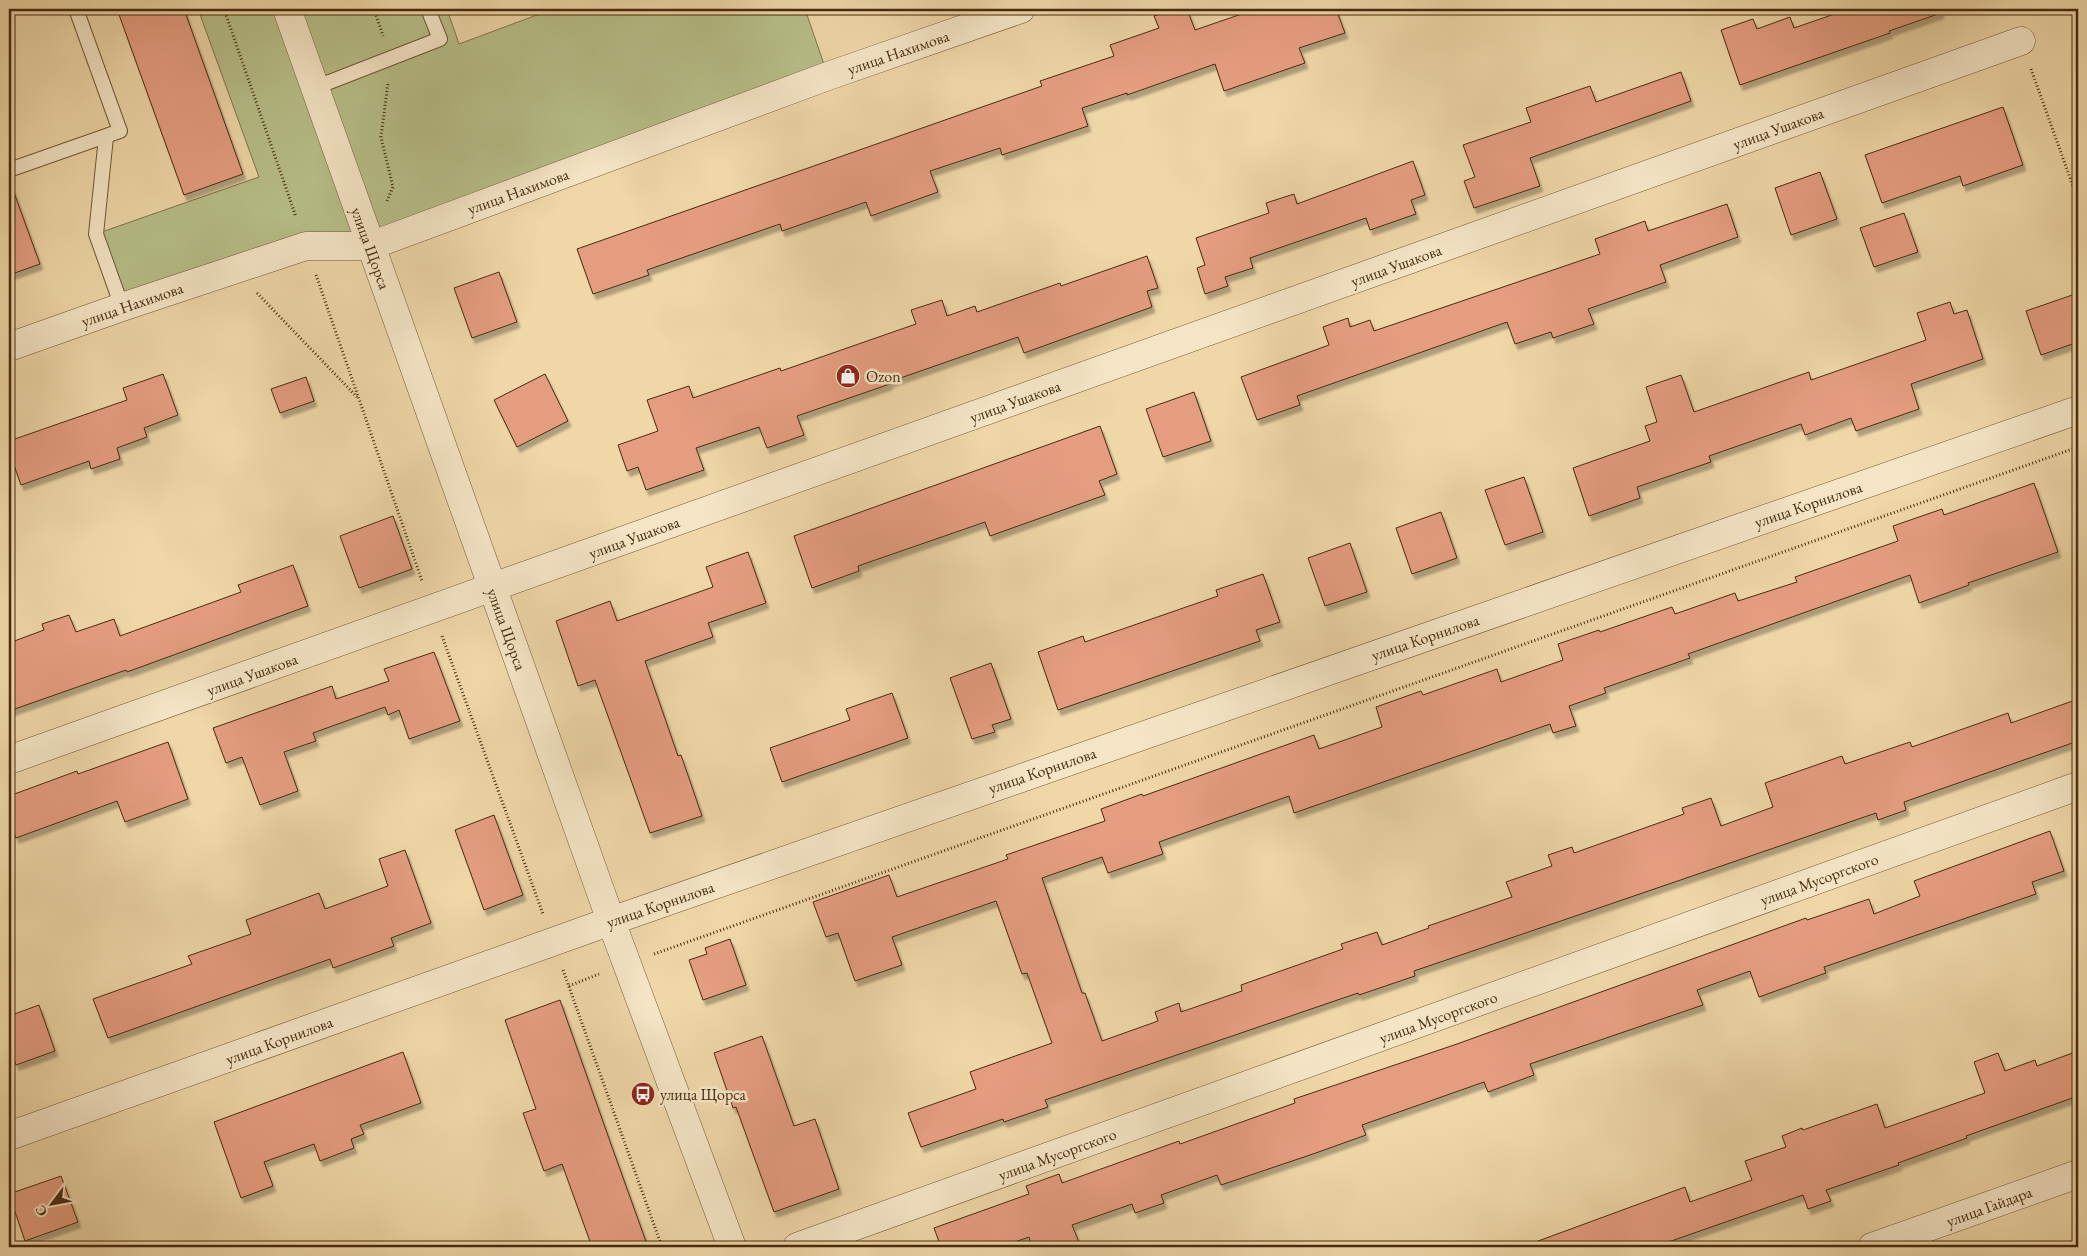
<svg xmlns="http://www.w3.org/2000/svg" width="2087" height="1256" viewBox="0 0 2087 1256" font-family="'EB Garamond',serif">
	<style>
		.green { fill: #b7bf89; stroke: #7f754c }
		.building { fill: #e59d80; stroke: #472b0f; filter: url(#shadow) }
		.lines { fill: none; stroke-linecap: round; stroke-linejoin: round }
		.service-casing { stroke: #715635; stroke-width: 16 }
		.minor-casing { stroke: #715635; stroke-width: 29 }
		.tertiary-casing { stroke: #715635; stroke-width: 29 }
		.path { stroke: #472b0f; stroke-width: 3; stroke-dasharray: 1 2.5; stroke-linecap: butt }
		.service { stroke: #f5e5c6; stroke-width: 14 }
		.minor { stroke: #f5e5c6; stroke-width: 28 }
		.tertiary { stroke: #f5e5c6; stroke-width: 28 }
		.labels { text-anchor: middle; stroke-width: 5; stroke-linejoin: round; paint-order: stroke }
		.street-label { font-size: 16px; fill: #472b0f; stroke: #f5e5c6 }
		.poi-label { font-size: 16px; fill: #472b0f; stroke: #f5e5c6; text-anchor: start }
	</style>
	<defs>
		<filter id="shadow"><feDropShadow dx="3" dy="5.5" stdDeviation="1" flood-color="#0004"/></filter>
	</defs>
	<rect width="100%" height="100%" fill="#efd7a8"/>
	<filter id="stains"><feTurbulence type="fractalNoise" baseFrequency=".004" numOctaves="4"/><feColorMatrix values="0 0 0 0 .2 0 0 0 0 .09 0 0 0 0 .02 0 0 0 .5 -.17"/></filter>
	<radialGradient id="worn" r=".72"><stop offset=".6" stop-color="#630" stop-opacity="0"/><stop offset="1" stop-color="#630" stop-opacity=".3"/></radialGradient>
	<polygon class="green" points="198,9 447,9 459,44 553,9 805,9 828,76 370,246 306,246 122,307 96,234 259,177"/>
	<g class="building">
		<polygon points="117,9 184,9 243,174 184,195"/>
		<polygon points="1174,9 1187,9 1195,30 1256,9 1336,9 1345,33 1299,48 1305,63 1224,91 1215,64 1127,95 1127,93 1082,108 1088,126 1002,155 1000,148 930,171 938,192 871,216 866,202 782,231 780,224 647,270 649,275 593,294 577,249 1042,86 1040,81 1114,56 1110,45 1159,28 1154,16"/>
		<polygon points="1849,9 1940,9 1941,13 1889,31 1890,33 1740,85 1721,30 1753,19 1757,29 1790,17 1794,28"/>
		<polygon points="1681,72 1691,101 1530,158 1540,186 1474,208 1464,181 1475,177 1463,145 1531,122 1526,108 1590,86 1596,102"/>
		<polygon points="2003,107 2023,165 1963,186 1960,176 1882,203 1865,155"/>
		<polygon points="1413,161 1425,195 1411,200 1416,214 1370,230 1366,218 1250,258 1253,268 1225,277 1228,286 1205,294 1197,268 1205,265 1196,238 1269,213 1266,203 1294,194 1297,204"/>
		<polygon points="1820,172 1837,219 1791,235 1775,188"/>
		<polygon points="12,187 40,264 9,275 9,188"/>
		<polygon points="1727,204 1738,237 1660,265 1666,282 1588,309 1594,324 1553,338 1551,332 1515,344 1507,322 1297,396 1300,405 1257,420 1241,377 1329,345 1323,327 1348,318 1350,327 1370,320 1374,331 1600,254 1595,239 1645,221 1648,231"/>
		<polygon points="1904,213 1918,252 1874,267 1860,228"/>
		<polygon points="1147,256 1158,288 1147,291 1152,307 1024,353 1018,337 889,382 890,384 797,416 804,435 767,448 759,427 696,448 704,470 646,490 638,467 627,471 618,445 658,431 647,400 689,386 693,398 780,368 781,371 916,324 911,310 942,300 947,316 975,306 977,312 1060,283 1061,286"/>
		<polygon points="499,272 517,322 472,338 454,288"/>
		<polygon points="2078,293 2078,342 2041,355 2026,311"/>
		<polygon points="1950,302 1954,314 1967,310 1983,359 1911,384 1919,409 1856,431 1851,418 1805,435 1801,424 1709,456 1711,462 1637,487 1640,498 1589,516 1573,468 1650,441 1645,426 1657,422 1646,387 1681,375 1694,412 1809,372 1811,380 1926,340 1917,313"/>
		<polygon points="163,374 178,415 144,428 147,437 117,448 120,459 91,469 89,461 21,485 9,451 9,441 127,400 123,388"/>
		<polygon points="545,374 568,421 517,447 494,400"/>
		<polygon points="306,377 314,401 280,413 271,389"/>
		<polygon points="1194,392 1211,441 1163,457 1146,409"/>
		<polygon points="1100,426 1117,474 1099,481 1105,495 990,536 985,522 858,566 859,571 812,588 794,536"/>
		<polygon points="1524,477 1543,532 1505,545 1485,490"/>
		<polygon points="2034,483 2058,552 1968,583 1969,585 1919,603 1910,575 1688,654 1690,658 1604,688 1606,693 1569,706 1576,726 1553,733 1550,724 1294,813 1289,796 1159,842 1163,854 1108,873 1102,857 1042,878 1082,993 1085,993 1102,1041 1158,1021 1155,1012 1179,1003 1181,1012 1242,991 1241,985 1343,949 1341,944 1377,932 1382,945 1429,928 1428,926 1512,897 1506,882 1552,866 1548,855 1572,847 1574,853 1684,814 1682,808 1711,798 1721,826 1773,807 1765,783 1842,756 1845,764 1910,742 1912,747 2008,713 2011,723 2078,699 2078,741 1904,802 1906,810 1878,820 1876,813 1593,910 1414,971 1415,976 1359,995 1358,993 1045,1100 1048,1107 1004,1122 1003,1119 921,1147 908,1113 976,1089 970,1072 1052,1043 1027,973 1022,974 996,901 892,937 902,965 855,981 838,933 826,937 813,902 889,875 897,897 1008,859 1006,855 1105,821 1101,809 1142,794 1143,796 1314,735 1319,749 1382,727 1376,707 1421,691 1423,695 1497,669 1501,682 1563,660 1558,644 1599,630 1600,632 1672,607 1675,614 1735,593 1738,601 1797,582 1795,577 1898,541 1893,526 1942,509 1944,515"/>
		<polygon points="1441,512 1457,558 1412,574 1396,528"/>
		<polygon points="393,516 412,569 359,588 340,536"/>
		<polygon points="1350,543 1367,592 1325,606 1308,558"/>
		<polygon points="748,552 766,603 708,623 713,637 645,661 678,756 681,755 702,816 650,833 595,680 578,686 556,621 610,601 617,621 713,587 706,567"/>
		<polygon points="293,565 308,606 127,672 126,670 9,711 9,643 44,630 42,624 69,615 76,632 114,619 120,636 241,592 238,585"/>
		<polygon points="1263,574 1280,622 1256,630 1260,641 1058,710 1038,652 1083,636 1085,642 1218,596 1216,590"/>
		<polygon points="434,652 460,721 409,739 399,710 388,715 385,707 313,733 316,741 284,752 298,791 260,805 242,757 226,763 213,728 332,686 336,699 389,681 384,669"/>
		<polygon points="991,663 1011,719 992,725 995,732 972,739 950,678"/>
		<polygon points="892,693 908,738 782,782 770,748 850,720 846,709"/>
		<polygon points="168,742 188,799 125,822 117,801 16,838 9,819 9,796 77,771 78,774"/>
		<polygon points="494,815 523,895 484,910 455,830"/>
		<polygon points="2050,831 2064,871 2032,882 2036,894 1824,967 1826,973 1759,997 1750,971 1697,990 1703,1005 1530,1064 1534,1075 1488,1092 1484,1082 1362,1125 1366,1135 1313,1154 1221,1185 1217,1175 1161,1195 1164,1203 1135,1213 1132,1204 1072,1225 1081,1247 1032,1247 1029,1237 1001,1247 941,1247 934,1228 1029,1194 1026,1186 1059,1174 1062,1183 1179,1141 1180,1144 1295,1103 1294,1099 1457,1044 1806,918 1807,920 1869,899 1874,914 1920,896 1914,881"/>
		<polygon points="405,850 431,923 391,938 394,946 333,968 330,959 108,1038 93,999 192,964 188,956 251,934 246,920 319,893 325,909 388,886 379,859"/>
		<polygon points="730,939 746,985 703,1000 689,960 707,954 705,948"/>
		<polygon points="560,1000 612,1147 648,1247 592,1247 562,1164 544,1171 523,1113 536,1109 505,1020"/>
		<polygon points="39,1005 55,1051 16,1065 9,1044 9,1016"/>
		<polygon points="762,1036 794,1126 815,1119 839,1189 774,1212 736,1107 733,1108 714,1053"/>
		<polygon points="2078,1051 2078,1096 1966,1136 1967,1138 1898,1163 1899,1165 1826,1190 1831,1201 1808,1209 1803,1195 1654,1247 1530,1247 1530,1244 1685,1187 1690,1202 1752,1180 1745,1161 1786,1147 1782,1136 1802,1128 1803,1130 1877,1104 1885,1128 1985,1093 1974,1062 1998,1053 2005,1071 2035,1060 2037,1066"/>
		<polygon points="403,1052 421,1103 360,1125 364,1134 351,1139 354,1148 320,1161 314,1144 264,1162 273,1186 241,1198 214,1122"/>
		<polygon points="61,1176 78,1222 25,1241 9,1194"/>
	</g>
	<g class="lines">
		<g class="service-casing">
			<g id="service">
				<polyline points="314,88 440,39 428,9"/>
				<polyline points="106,137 96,234 122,307"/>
				<polyline points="9,170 120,131 76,9"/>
			</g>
		</g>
		<g class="minor-casing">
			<g id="minor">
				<polyline points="9,347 122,307 306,246 370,246"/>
				<polyline points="9,760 2021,41"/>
				<polyline points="9,1136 611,921"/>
				<polyline points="797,1247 2078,786"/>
				<polyline points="1872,1247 2078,1174"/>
			</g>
		</g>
		<g class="tertiary-casing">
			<g id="tertiary">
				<polyline points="287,9 611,921 732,1247"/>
				<polyline points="370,246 828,76 1021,9"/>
				<polyline points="611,921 2078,410"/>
			</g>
		</g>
		<g class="path">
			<polyline points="224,9 296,217"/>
			<polyline points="374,9 383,36"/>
			<polyline points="2031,69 2078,200"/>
			<polyline points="387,201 393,187 381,137 388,83"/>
			<polyline points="316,275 422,581"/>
			<polyline points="257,293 357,397"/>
			<polyline points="442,636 543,914"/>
			<polyline points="654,954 2078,447"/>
			<polyline points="563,970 662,1247"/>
			<polyline points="569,986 599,974"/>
		</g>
		<use href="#service" class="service"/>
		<use href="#minor" class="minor"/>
		<use href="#tertiary" class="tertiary"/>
	</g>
	<defs>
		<g id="shop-disc" transform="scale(1.25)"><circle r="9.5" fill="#8f2418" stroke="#f5e5c6"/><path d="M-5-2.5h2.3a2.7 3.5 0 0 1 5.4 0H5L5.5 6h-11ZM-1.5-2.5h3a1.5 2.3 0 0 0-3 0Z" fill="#fff"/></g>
		<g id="bus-disc" transform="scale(1.25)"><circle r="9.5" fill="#8f2418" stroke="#f5e5c6"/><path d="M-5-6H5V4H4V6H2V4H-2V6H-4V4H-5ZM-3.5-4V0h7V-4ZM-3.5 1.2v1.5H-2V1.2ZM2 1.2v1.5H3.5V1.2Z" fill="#fff"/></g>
	</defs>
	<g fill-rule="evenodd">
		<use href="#shop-disc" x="848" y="376"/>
		<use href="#bus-disc" x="643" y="1094"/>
	</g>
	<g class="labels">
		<g class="street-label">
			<text transform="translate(898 52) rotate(-19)" y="6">улица Нахимова</text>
			<text transform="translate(1778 128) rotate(-20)" y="6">улица Ушакова</text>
			<text transform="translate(518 191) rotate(-20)" y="6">улица Нахимова</text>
			<text transform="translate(371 248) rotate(70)" y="6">улица Щорса</text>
			<text transform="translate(1396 265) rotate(-20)" y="6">улица Ушакова</text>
			<text transform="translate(132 304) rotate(-19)" y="6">улица Нахимова</text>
			<text transform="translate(1015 401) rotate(-20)" y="6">улица Ушакова</text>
			<text transform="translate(1808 504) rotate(-19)" y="6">улица Корнилова</text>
			<text transform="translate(634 537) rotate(-20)" y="6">улица Ушакова</text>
			<text transform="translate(507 629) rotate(70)" y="6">улица Щорса</text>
			<text transform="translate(1425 637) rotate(-19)" y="6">улица Корнилова</text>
			<text transform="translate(252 674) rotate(-20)" y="6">улица Ушакова</text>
			<text transform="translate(1042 770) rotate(-19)" y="6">улица Корнилова</text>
			<text transform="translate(1819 879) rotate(-20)" y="6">улица Мусоргского</text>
			<text transform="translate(660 904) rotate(-19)" y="6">улица Корнилова</text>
			<text transform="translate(1438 1017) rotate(-20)" y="6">улица Мусоргского</text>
			<text transform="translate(279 1040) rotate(-20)" y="6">улица Корнилова</text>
			<text transform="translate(1057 1154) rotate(-20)" y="6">улица Мусоргского</text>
			<text transform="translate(1989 1206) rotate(-20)" y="6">улица Гайдара</text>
		</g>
		<g class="poi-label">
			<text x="866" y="382">Ozon</text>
			<text x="660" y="1100">улица Щорса</text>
		</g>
	</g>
	<rect width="2087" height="1256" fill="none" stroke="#efd7a8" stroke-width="30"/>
	<rect x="10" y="10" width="2067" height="1236" fill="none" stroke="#472b0f" stroke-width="2.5"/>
	<rect x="15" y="15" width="2057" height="1226" fill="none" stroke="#472b0f"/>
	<g transform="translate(52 1204) rotate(238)" stroke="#f5e5c6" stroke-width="4" paint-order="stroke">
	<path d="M0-4L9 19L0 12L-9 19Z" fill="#472b0f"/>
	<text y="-8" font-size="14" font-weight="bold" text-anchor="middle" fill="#472b0f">С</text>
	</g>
	<rect width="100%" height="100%" filter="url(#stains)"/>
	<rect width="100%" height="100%" fill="url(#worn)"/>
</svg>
